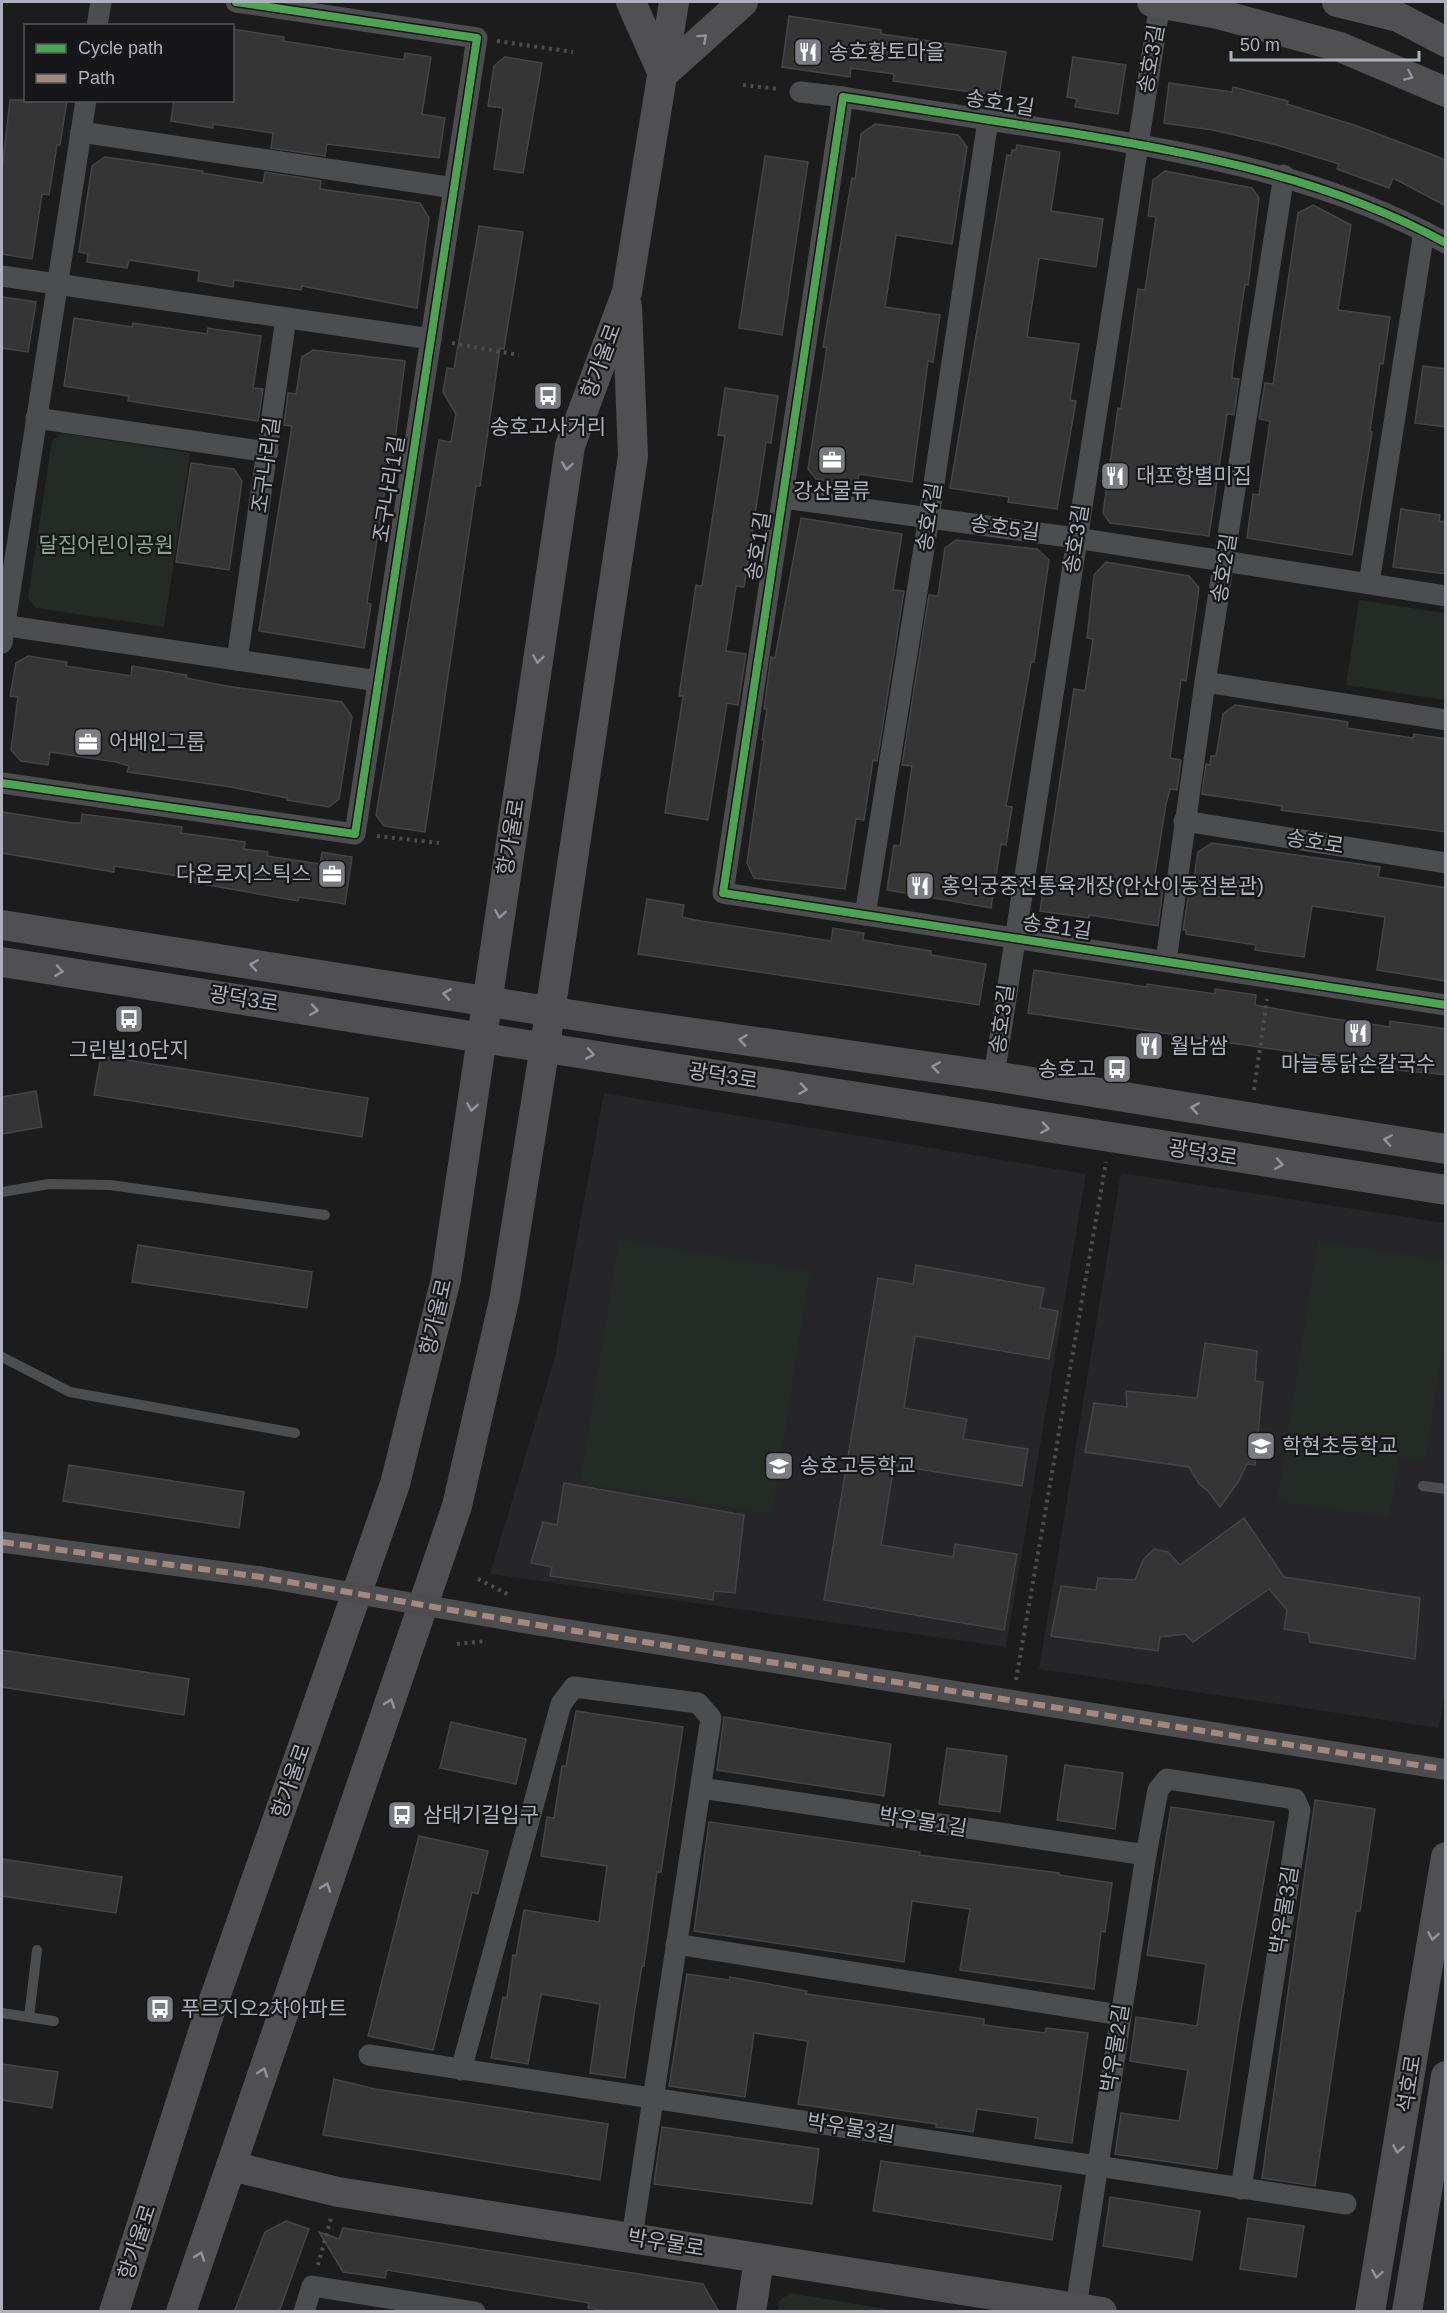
<svg xmlns="http://www.w3.org/2000/svg" width="1447" height="2313" viewBox="0 0 1447 2313" font-family="Helvetica,'Noto Sans KR',sans-serif">
	<style>
		.built { fill: #262628 }
		.green { fill: #242b26 }
		.building { fill: #353536; stroke: #454548; stroke-width: 1.5 }
		.lines { fill: none; stroke-linecap: round; stroke-linejoin: round }
		.path { stroke: #4d4d51; stroke-width: 4; stroke-dasharray: 3 4.5; stroke-linecap: butt }
		.lane { stroke: #4c4d4f; stroke-width: 10 }
		.street { stroke: #4c4d4f; stroke-width: 21 }
		.secondary { stroke: #505053; stroke-width: 30 }
		.street-bridge { stroke: #4c4d4f; stroke-width: 21 }
		.quiet { stroke: #a5887d; stroke-width: 6; stroke-dasharray: 12 6; stroke-linecap: butt }
		.cycleway-casing { stroke: #161618; stroke-width: 11 }
		.cycleway { stroke: #4ca352; stroke-width: 8 }
		.oneway { stroke: #92939c }
		.labels { text-anchor: middle; stroke-width: 4.5; stroke-linejoin: round; paint-order: stroke }
		.poi-label { font-size: 21px; fill: #aeb0bb; stroke: #161618; text-anchor: start }
		.street-label { font-size: 21px; fill: #aeb0bb; stroke: #161618 }
		.park-label { font-size: 21px; fill: #87a58f; stroke: #161618 }
	</style>
	<rect width="100%" height="100%" fill="#1c1c1c"/>
	<g class="built">
		<polygon points="604,1093 1086,1174 1006,1647 490,1574 555,1357"/>
		<polygon points="1121,1173 1445,1223 1446,1681 1439,1728 1039,1669"/>
	</g>
	<g class="green">
		<polygon points="62,433 190,453 164,627 36,608 28,598 52,441"/>
		<polygon points="1359,600 1445,613 1445,700 1346,685"/>
		<polygon points="619,1240 810,1271 772,1514 580,1483"/>
		<polygon points="1318,1241 1445,1261 1445,1330 1425,1462 1399,1458 1389,1518 1277,1501"/>
		<polygon points="790,2293 897,2311 778,2311 779,2301"/>
	</g>
	<g class="building">
		<polygon points="789,16 881,30 881,34 1006,52 999,96 893,81 894,74 851,68 850,77 782,67"/>
		<polygon points="232,29 284,37 283,41 404,60 405,53 431,57 422,114 445,118 439,158 327,144 325,156 271,148 273,133 213,124 213,128 171,121 174,100 232,100"/>
		<polygon points="505,57 542,63 523,173 494,169 503,108 488,106 494,66"/>
		<polygon points="1073,57 1126,65 1118,114 1075,107 1077,99 1067,97"/>
		<polygon points="1169,83 1232,92 1233,87 1288,101 1287,104 1357,126 1436,156 1446,161 1446,206 1393,178 1389,188 1337,169 1339,164 1277,145 1213,130 1164,123"/>
		<polygon points="10,100 67,100 60,145 57,145 49,195 42,194 32,259 2,254 2,171"/>
		<polygon points="875,124 958,135 967,147 952,244 896,235 885,307 940,315 933,362 928,361 912,482 859,474 857,485 816,479 808,469 827,347 823,347 852,178 855,179 861,134"/>
		<polygon points="1017,145 1060,152 1051,211 1103,219 1096,267 1039,258 1027,337 1079,344 1070,400 1076,401 1057,509 1008,502 1009,497 950,488 1007,155 1011,156 1012,150 1016,150"/>
		<polygon points="765,156 808,162 782,335 739,328"/>
		<polygon points="105,157 203,171 202,173 263,183 265,172 321,181 320,189 420,203 429,218 417,308 302,286 301,290 234,280 233,287 198,281 199,271 129,260 127,268 87,262 88,254 79,252 92,166"/>
		<polygon points="1165,171 1252,188 1259,198 1248,285 1245,284 1233,365 1232,378 1239,379 1234,415 1227,414 1209,536 1110,523 1103,513 1118,408 1121,409 1138,289 1145,290 1156,217 1148,216 1153,180"/>
		<polygon points="1313,205 1351,225 1338,310 1390,317 1383,364 1380,363 1370,431 1372,432 1352,555 1247,538 1253,494 1259,495 1270,421 1259,419 1265,383 1273,384 1298,213"/>
		<polygon points="479,226 523,232 504,349 500,348 480,486 476,486 425,832 384,826 376,815 439,440 451,442 456,414 443,392 447,368 454,369"/>
		<polygon points="2,297 36,302 28,352 2,348"/>
		<polygon points="74,318 132,327 133,323 207,334 208,328 261,336 253,388 263,389 258,421 128,401 129,396 64,386"/>
		<polygon points="313,350 405,361 392,464 389,464 367,603 371,604 364,648 259,631 292,426 284,425 288,393 296,394 302,357"/>
		<polygon points="1423,366 1446,369 1446,427 1415,423"/>
		<polygon points="725,388 778,396 771,443 766,442 744,587 736,586 726,651 746,654 738,705 727,703 708,820 665,813 683,696 679,696 696,585 702,586 725,436 718,435"/>
		<polygon points="191,463 234,469 242,481 229,570 176,562"/>
		<polygon points="1401,509 1440,515 1439,521 1446,522 1446,574 1393,567"/>
		<polygon points="801,518 902,534 893,590 904,591 877,761 873,760 864,820 856,819 845,889 754,878 747,863 764,740 762,740 767,709 764,709 771,657 775,658"/>
		<polygon points="956,540 1037,549 1049,560 1034,662 1031,662 1006,806 1012,807 1006,845 1001,844 991,908 887,890 894,845 900,846 912,766 902,765 929,595 938,596 945,548"/>
		<polygon points="1106,562 1189,576 1199,588 1186,681 1181,680 1170,758 1181,760 1177,790 1170,789 1166,804 1153,886 1163,888 1158,926 1089,915 1089,918 1040,911 1074,689 1085,691 1093,639 1087,638 1094,575"/>
		<polygon points="28,656 67,662 66,666 131,676 132,666 187,675 186,678 226,686 342,702 352,717 339,799 329,807 287,800 287,798 231,787 127,772 129,766 116,762 50,752 48,765 21,761 11,750 18,697 10,696 16,663"/>
		<polygon points="1235,705 1348,722 1347,728 1413,738 1414,734 1446,739 1446,832 1281,810 1282,806 1202,794 1206,764 1210,765 1211,756 1216,756 1223,714"/>
		<polygon points="2,812 73,823 81,823 82,814 182,827 181,833 245,842 244,849 268,852 267,856 320,864 322,852 352,857 345,904 299,897 298,901 191,882 192,878 114,866 114,872 2,853"/>
		<polygon points="1212,843 1380,867 1378,877 1446,888 1446,981 1377,970 1385,917 1312,906 1304,957 1255,950 1256,945 1186,934 1186,930 1183,930 1189,892 1192,892 1198,852"/>
		<polygon points="647,899 684,905 682,917 695,920 831,941 833,928 864,933 863,940 931,951 931,955 986,964 979,1005 638,954"/>
		<polygon points="1034,970 1147,987 1147,984 1215,994 1215,989 1256,995 1255,1005 1328,1018 1390,1027 1390,1021 1446,1029 1446,1075 1379,1068 1326,1060 1327,1057 1028,1013"/>
		<polygon points="101,1056 368,1098 362,1137 94,1095"/>
		<polygon points="36,1091 42,1127 2,1134 2,1097"/>
		<polygon points="138,1245 312,1272 307,1308 132,1282"/>
		<polygon points="916,1265 1044,1288 1040,1308 1058,1311 1049,1359 915,1336 904,1408 967,1419 963,1439 1028,1449 1022,1486 894,1465 881,1545 953,1557 955,1544 1017,1554 1004,1630 824,1600 878,1278 913,1284"/>
		<polygon points="1205,1343 1257,1351 1255,1381 1263,1382 1255,1465 1247,1464 1238,1482 1220,1507 1208,1491 1199,1484 1189,1467 1085,1452 1094,1403 1127,1407 1126,1391 1197,1398"/>
		<polygon points="69,1465 244,1492 239,1528 63,1501"/>
		<polygon points="564,1483 744,1515 735,1593 714,1591 713,1600 550,1576 552,1567 531,1563 543,1522 557,1525"/>
		<polygon points="1244,1518 1284,1577 1420,1598 1415,1659 1310,1642 1308,1633 1284,1629 1287,1610 1269,1589 1193,1642 1185,1634 1160,1637 1158,1651 1051,1636 1061,1586 1096,1590 1098,1578 1135,1580 1143,1560 1154,1549 1168,1552 1180,1565"/>
		<polygon points="2,1650 189,1679 184,1715 2,1687"/>
		<polygon points="576,1711 683,1727 661,1872 657,1872 644,1966 642,1966 635,2008 625,2078 590,2073 600,2004 541,1994 528,2064 491,2058 503,1997 507,1998 513,1955 516,1956 524,1910 599,1922 607,1866 541,1856 547,1817 554,1818 562,1766 566,1766"/>
		<polygon points="724,1717 891,1744 884,1796 717,1770"/>
		<polygon points="451,1722 526,1739 516,1784 440,1768"/>
		<polygon points="947,1748 1007,1756 1000,1812 939,1804"/>
		<polygon points="1065,1765 1123,1773 1115,1829 1057,1820"/>
		<polygon points="1315,1800 1375,1809 1360,1911 1356,1911 1315,2186 1262,2178"/>
		<polygon points="1171,1807 1274,1822 1239,2022 1217,2169 1115,2154 1121,2113 1179,2121 1188,2070 1130,2061 1136,2017 1197,2026 1206,1964 1147,1955"/>
		<polygon points="709,1822 920,1852 919,1855 1059,1873 1059,1875 1112,1883 1105,1932 1101,1931 1094,1989 960,1970 970,1909 912,1901 904,1962 694,1931"/>
		<polygon points="419,1836 488,1851 478,1894 472,1892 433,2050 368,2036"/>
		<polygon points="2,1859 122,1877 116,1913 2,1896"/>
		<polygon points="687,1974 729,1980 730,1977 807,1991 806,1994 984,2019 984,2025 1045,2033 1046,2028 1088,2033 1072,2143 1035,2138 1038,2118 977,2109 973,2132 936,2127 936,2124 798,2104 808,2041 754,2033 745,2097 669,2086"/>
		<polygon points="2,2064 58,2072 52,2108 2,2100"/>
		<polygon points="334,2079 375,2089 608,2124 600,2180 323,2135"/>
		<polygon points="662,2127 819,2149 812,2204 654,2184"/>
		<polygon points="881,2161 1061,2186 1052,2240 873,2211"/>
		<polygon points="1110,2197 1200,2211 1192,2260 1103,2246"/>
		<polygon points="1248,2218 1304,2226 1296,2277 1240,2269"/>
		<polygon points="286,2221 309,2229 279,2312 234,2312 265,2232"/>
		<polygon points="343,2228 703,2284 719,2312 612,2312 588,2308 589,2303 387,2270 385,2278 343,2272 319,2232 339,2239"/>
	</g>
	<g class="lines">
		<g class="path">
			<polyline points="497,41 573,52"/>
			<polyline points="743,85 779,89"/>
			<polyline points="452,343 519,355"/>
			<polyline points="377,836 439,843"/>
			<polyline points="1254,1090 1267,999"/>
			<polyline points="478,1579 509,1595"/>
			<polyline points="457,1644 487,1641"/>
			<polyline points="1016,1680 1106,1162"/>
			<polyline points="318,2265 331,2218"/>
		</g>
		<g class="lane">
			<polyline points="2,1192 49,1184 110,1185 325,1215"/>
			<polyline points="2,1357 70,1392 295,1433"/>
			<polyline points="1423,1486 1446,1489"/>
			<polyline points="2,2013 54,2021"/>
			<polyline points="29,2017 37,1950"/>
		</g>
		<g class="street">
			<polyline points="97,26 101,2"/>
			<polyline points="800,92 843,97"/>
			<polyline points="81,132 454,188"/>
			<path d="M1446 243C1329 178 1202 155 1072 133 996 121 920 109 843 97L723 893 1446 1005"/>
			<polyline points="2,276 431,339"/>
			<polyline points="36,418 268,452"/>
			<polyline points="784,498 1076,538 1446,596"/>
			<polyline points="1369,583 1424,231"/>
			<polyline points="2,625 378,681"/>
			<polyline points="2,643 86,100"/>
			<polyline points="237,660 286,318"/>
			<polyline points="1205,682 1446,720"/>
			<polyline points="2,783 355,834 477,38 236,2"/>
			<polyline points="1184,821 1446,863"/>
			<polyline points="865,915 929,517 988,120"/>
			<polyline points="1166,961 1205,682 1284,175"/>
			<polyline points="994,1076 1160,3"/>
			<polyline points="2,1542 261,1577"/>
			<polyline points="538,1625 1442,1769"/>
			<polyline points="701,1788 1146,1855"/>
			<polyline points="676,1944 1120,2015"/>
			<polyline points="369,2055 1346,2204"/>
			<polyline points="461,2070 561,1704 574,1687 698,1703 711,1718 632,2237"/>
			<polyline points="1076,2307 1146,1855 1158,1790 1167,1779 1295,1799 1300,1810 1241,2189"/>
			<polyline points="304,2312 312,2286 475,2312"/>
		</g>
		<g class="secondary">
			<polyline points="631,2 663,74"/>
			<polyline points="1152,2 1218,14 1340,47 1446,92"/>
			<polyline points="1337,2 1398,17 1446,42"/>
			<polyline points="663,74 743,2"/>
			<polyline points="2,925 624,1023 994,1076 1446,1149"/>
			<polyline points="2,962 1446,1190"/>
			<polyline points="231,2166 338,2192 1102,2312"/>
			<polyline points="114,2312 206,2023 395,1484 446,1279 570,446 627,292 674,2"/>
			<polyline points="181,2312 457,1506 505,1296 545,1046 633,456 627,306"/>
			<polyline points="751,2312 759,2259"/>
			<polyline points="1370,2312 1446,1857"/>
			<polyline points="1407,2312 1446,2076"/>
		</g>
		<polyline class="street-bridge" points="261,1577 538,1625"/>
		<polyline class="quiet" points="2,1542 261,1577 538,1625 1442,1769"/>
		<g class="cycleway-casing">
			<g id="cycleway">
				<path d="M1446 243C1329 178 1202 155 1072 133 996 121 920 109 843 97L723 893 1446 1005"/>
				<polyline points="2,783 355,834 477,38 236,2"/>
			</g>
		</g>
		<use href="#cycleway" class="cycleway"/>
	</g>
	<defs><path id="oneway-chevron" d="M-2-3.5L2.5 0L-2 3.5" fill="none" stroke-width="1.6" stroke-linecap="round" stroke-linejoin="round" transform="scale(1.5)"/></defs>
	<g class="oneway">
		<use href="#oneway-chevron" transform="translate(703 38) rotate(-42)"/>
		<use href="#oneway-chevron" transform="translate(1409 76) rotate(23)"/>
		<use href="#oneway-chevron" transform="translate(567 466) rotate(98)"/>
		<use href="#oneway-chevron" transform="translate(538 659) rotate(98)"/>
		<use href="#oneway-chevron" transform="translate(500 914) rotate(99)"/>
		<use href="#oneway-chevron" transform="translate(254 965) rotate(-171)"/>
		<use href="#oneway-chevron" transform="translate(59 971) rotate(9)"/>
		<use href="#oneway-chevron" transform="translate(447 994) rotate(-171)"/>
		<use href="#oneway-chevron" transform="translate(314 1010) rotate(9)"/>
		<use href="#oneway-chevron" transform="translate(743 1040) rotate(-172)"/>
		<use href="#oneway-chevron" transform="translate(590 1054) rotate(10)"/>
		<use href="#oneway-chevron" transform="translate(936 1067) rotate(-172)"/>
		<use href="#oneway-chevron" transform="translate(803 1089) rotate(9)"/>
		<use href="#oneway-chevron" transform="translate(472 1107) rotate(99)"/>
		<use href="#oneway-chevron" transform="translate(1195 1108) rotate(-171)"/>
		<use href="#oneway-chevron" transform="translate(1045 1128) rotate(9)"/>
		<use href="#oneway-chevron" transform="translate(1388 1140) rotate(-171)"/>
		<use href="#oneway-chevron" transform="translate(1279 1164) rotate(9)"/>
		<use href="#oneway-chevron" transform="translate(390 1703) rotate(-71)"/>
		<use href="#oneway-chevron" transform="translate(326 1887) rotate(-71)"/>
		<use href="#oneway-chevron" transform="translate(1433 1936) rotate(99)"/>
		<use href="#oneway-chevron" transform="translate(263 2072) rotate(-71)"/>
		<use href="#oneway-chevron" transform="translate(1398 2149) rotate(99)"/>
		<use href="#oneway-chevron" transform="translate(200 2256) rotate(-71)"/>
		<use href="#oneway-chevron" transform="translate(1377 2274) rotate(100)"/>
	</g>
	<defs>
		<g id="restaurant-square" transform="scale(1.5)"><rect x="-9" y="-9" width="18" height="18" rx="4" fill="#7b7c83" stroke="#161618"/><path d="M-5-6h1v4h1v-4h1v4h1v-4h1v5L-1.5 .5V6h-2V.5L-5-1ZM5-6V6H3V1.5H1.5Q1.5-4 5-6Z" fill="#fff"/></g>
		<g id="bus-square" transform="scale(1.5)"><rect x="-9" y="-9" width="18" height="18" rx="4" fill="#7b7c83" stroke="#161618"/><path d="M-5-6H5V4H4V6H2V4H-2V6H-4V4H-5ZM-3.5-4V0h7V-4ZM-3.5 1.2v1.5H-2V1.2ZM2 1.2v1.5H3.5V1.2Z" fill="#fff"/></g>
		<g id="office-square" transform="scale(1.5)"><rect x="-9" y="-9" width="18" height="18" rx="4" fill="#7b7c83" stroke="#161618"/><path d="M-6-3h4V-5.5h4V-3h4V5H-6ZM-1-4.5V-3h2v-1.5ZM-6 0V1H6V0Z" fill="#fff"/></g>
		<g id="school-square" transform="scale(1.5)"><rect x="-9" y="-9" width="18" height="18" rx="4" fill="#7b7c83" stroke="#161618"/><path d="M0-5L7-2L0 1L-7-2ZM-4 1L0 2.5L4 1V4Q0 6-4 4Z" fill="#fff"/></g>
	</defs>
	<g fill-rule="evenodd">
		<use href="#restaurant-square" x="808" y="52"/>
		<use href="#bus-square" x="548" y="396"/>
		<use href="#office-square" x="832" y="460"/>
		<use href="#restaurant-square" x="1115" y="476"/>
		<use href="#office-square" x="88" y="742"/>
		<use href="#office-square" x="332" y="874"/>
		<use href="#restaurant-square" x="920" y="886"/>
		<use href="#bus-square" x="129" y="1019"/>
		<use href="#restaurant-square" x="1358" y="1033"/>
		<use href="#restaurant-square" x="1149" y="1046"/>
		<use href="#bus-square" x="1117" y="1069"/>
		<use href="#school-square" x="1261" y="1446"/>
		<use href="#school-square" x="779" y="1466"/>
		<use href="#bus-square" x="402" y="1815"/>
		<use href="#bus-square" x="160" y="2009"/>
	</g>
	<g class="labels">
		<g class="poi-label">
			<text x="829" y="59">송호황토마을</text>
			<text x="548" y="434" text-anchor="middle">송호고사거리</text>
			<text x="1136" y="483">대포항별미집</text>
			<text x="832" y="498" text-anchor="middle">강산물류</text>
			<text x="109" y="749">어베인그룹</text>
			<text x="311" y="881" text-anchor="end">다온로지스틱스</text>
			<text x="941" y="893">홍익궁중전통육개장(안산이동점본관)</text>
			<text x="1170" y="1053">월남쌈</text>
			<text x="129" y="1057" text-anchor="middle">그린빌10단지</text>
			<text x="1358" y="1071" text-anchor="middle">마늘통닭손칼국수</text>
			<text x="1096" y="1076" text-anchor="end">송호고</text>
			<text x="1282" y="1453">학현초등학교</text>
			<text x="800" y="1473">송호고등학교</text>
			<text x="423" y="1822">삼태기길입구</text>
			<text x="181" y="2016">푸르지오2차아파트</text>
		</g>
		<g class="street-label">
			<text transform="translate(1151 59) rotate(-80)" y="7">송호3길</text>
			<text transform="translate(1000 103) rotate(9)" y="7">송호1길</text>
			<text transform="translate(601 361) rotate(-70)" y="7">항가울로</text>
			<text transform="translate(266 465) rotate(-82)" y="7">조구나리길</text>
			<text transform="translate(389 489) rotate(-81)" y="7">조구나리1길</text>
			<text transform="translate(929 517) rotate(-81)" y="7">송호4길</text>
			<text transform="translate(1005 528) rotate(8)" y="7">송호5길</text>
			<text transform="translate(1076 539) rotate(-81)" y="7">송호3길</text>
			<text transform="translate(758 546) rotate(-81)" y="7">송호1길</text>
			<text transform="translate(1224 568) rotate(-81)" y="7">송호2길</text>
			<text transform="translate(511 837) rotate(-81)" y="7">항가울로</text>
			<text transform="translate(1315 842) rotate(9)" y="7">송호로</text>
			<text transform="translate(1057 927) rotate(8)" y="7">송호1길</text>
			<text transform="translate(244 999) rotate(9)" y="7">광덕3로</text>
			<text transform="translate(1002 1019) rotate(-82)" y="7">송호3길</text>
			<text transform="translate(723 1076) rotate(9)" y="7">광덕3로</text>
			<text transform="translate(1203 1153) rotate(9)" y="7">광덕3로</text>
			<text transform="translate(436 1317) rotate(-77)" y="7">항가울로</text>
			<text transform="translate(291 1781) rotate(-71)" y="7">항가울로</text>
			<text transform="translate(923 1822) rotate(9)" y="7">박우물1길</text>
			<text transform="translate(1284 1910) rotate(-81)" y="7">박우물3길</text>
			<text transform="translate(1115 2048) rotate(-81)" y="7">박우물2길</text>
			<text transform="translate(1409 2084) rotate(-81)" y="7">석호로</text>
			<text transform="translate(851 2128) rotate(9)" y="7">박우물3길</text>
			<text transform="translate(137 2242) rotate(-72)" y="7">항가울로</text>
			<text transform="translate(666 2243) rotate(9)" y="7">박우물로</text>
		</g>
		<g class="park-label">
			<text x="106" y="552">달집어린이공원</text>
		</g>
	</g>
	<rect width="1447" height="2313" fill="none" stroke="#aeb0bb" stroke-width="6"/>
	<rect x="24" y="24" width="210" height="78" fill="#161618" stroke="#535459" stroke-width="1.5"/>
	<rect x="36" y="44" width="30" height="9" fill="#4ca352" stroke="#535459" stroke-width="1.5"/>
	<text x="78" y="54" font-size="18" fill="#aeb0bb">Cycle path</text>
	<rect x="36" y="74" width="30" height="9" fill="#a5887d" stroke="#535459" stroke-width="1.5"/>
	<text x="78" y="84" font-size="18" fill="#aeb0bb">Path</text>
	<path d="M1231 51v9h188v-9" fill="none" stroke="#aeb0bb" stroke-width="3"/>
	<text x="1240" y="51" font-size="18" fill="#aeb0bb" stroke="#161618" stroke-width="4.5" paint-order="stroke">50 m</text>
</svg>
